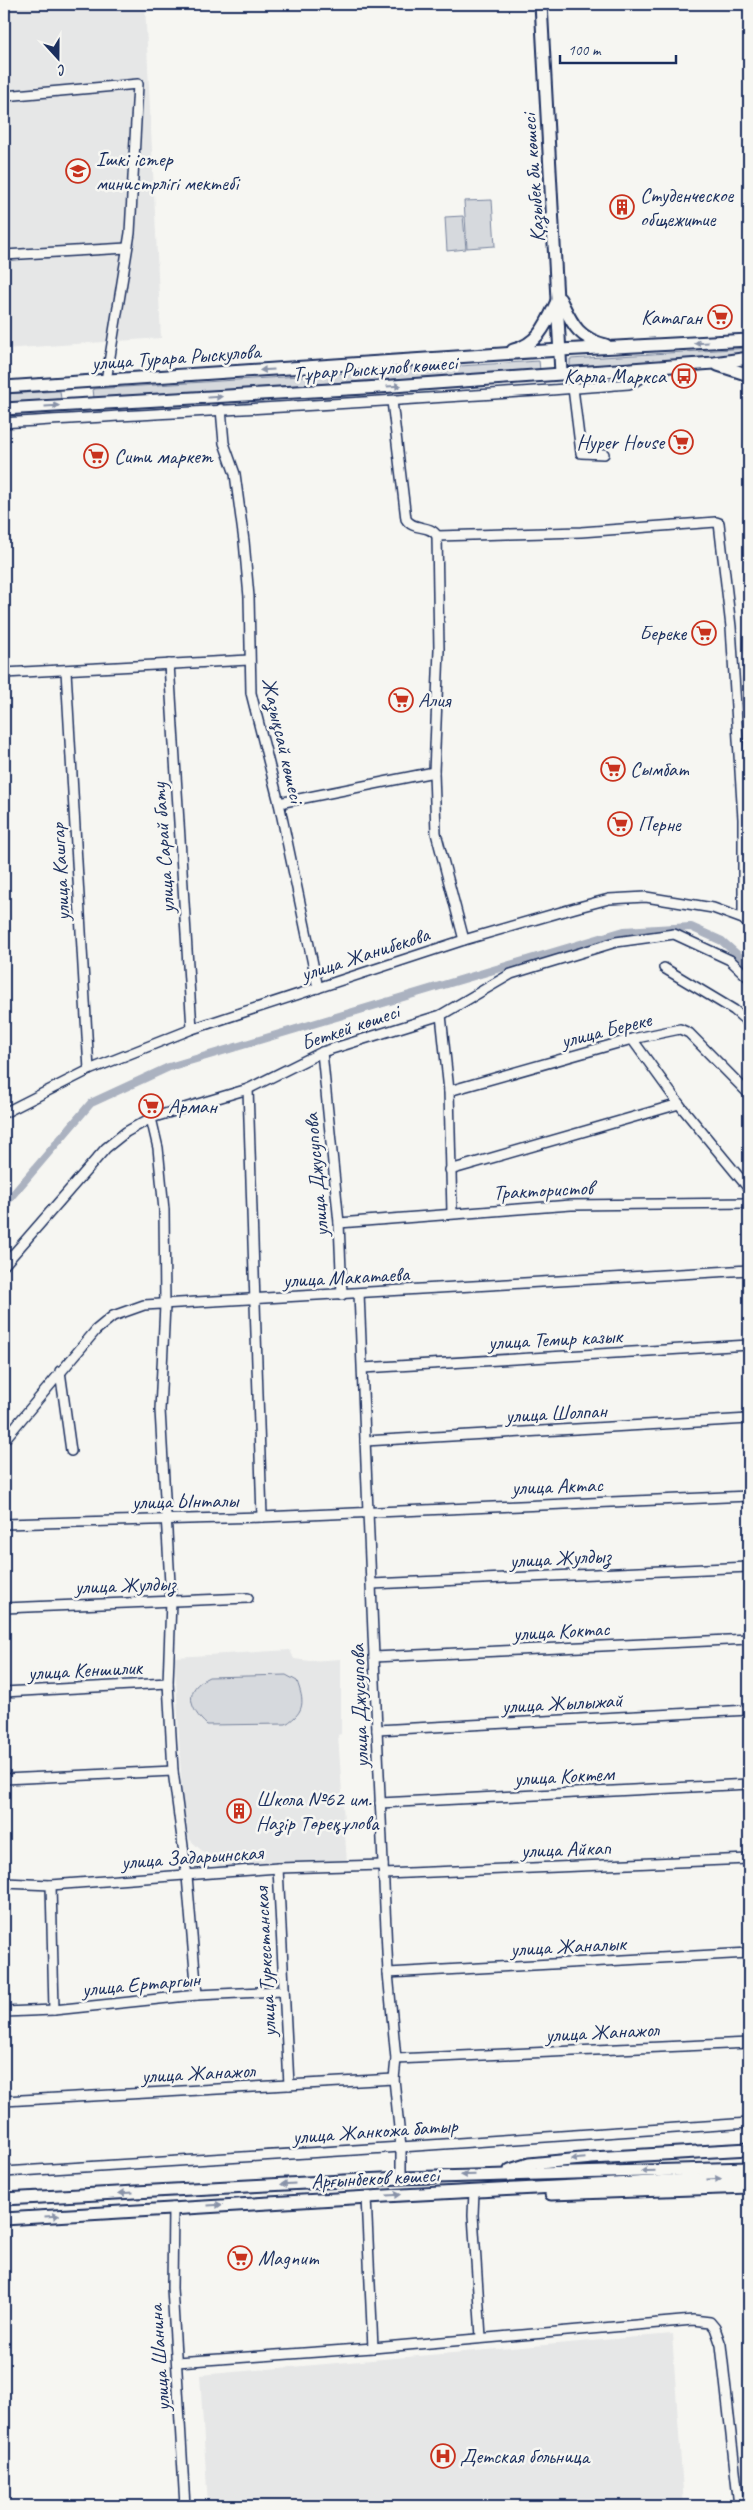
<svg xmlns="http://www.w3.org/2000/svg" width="753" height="2510" viewBox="0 0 753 2510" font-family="Caveat,sans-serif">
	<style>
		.built { fill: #e6e7e7 }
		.green { fill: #d6d9dd; stroke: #78849e }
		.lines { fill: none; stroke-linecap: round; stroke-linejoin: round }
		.canal { stroke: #abb2c0; stroke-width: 8 }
		.minor-casing { stroke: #1b2f5e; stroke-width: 12 }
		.major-casing { stroke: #1b2f5e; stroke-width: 15 }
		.minor { stroke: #f6f6f2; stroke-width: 9 }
		.major { stroke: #f6f6f2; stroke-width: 11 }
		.oneway { fill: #8892a8 }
		.labels { text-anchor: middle; stroke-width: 5; stroke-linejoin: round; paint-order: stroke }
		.poi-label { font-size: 21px; fill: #1b2f5e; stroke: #f6f6f2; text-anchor: start }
		.street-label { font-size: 21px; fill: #1b2f5e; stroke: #f6f6f2 }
	</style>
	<rect width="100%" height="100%" fill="#f6f6f2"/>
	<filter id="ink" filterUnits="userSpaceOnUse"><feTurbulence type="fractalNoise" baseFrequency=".02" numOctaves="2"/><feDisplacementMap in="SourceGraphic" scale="10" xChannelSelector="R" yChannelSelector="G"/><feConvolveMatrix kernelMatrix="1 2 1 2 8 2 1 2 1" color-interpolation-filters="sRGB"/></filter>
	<g filter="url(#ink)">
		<g class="built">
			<polygon points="4,4 145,4 161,338 4,349"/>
			<polygon points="290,1650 294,1659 310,1661 341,1659 341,1734 338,1735 347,1863 223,1870 189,1839 182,1799 175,1657"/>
			<polygon points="672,2334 684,2506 208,2506 200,2375"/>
		</g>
		<g class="green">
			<polygon points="492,200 495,246 467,248 464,201"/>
			<polygon points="463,216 466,249 447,251 445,217"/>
			<polygon points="749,348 749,356 570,367 570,359"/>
			<polygon points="539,361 540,370 94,398 93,389"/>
			<polygon points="60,391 61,399 4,403 4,394"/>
			<path d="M286 1675 297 1681C304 1701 306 1711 286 1724L207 1725C189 1709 183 1689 209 1677Z"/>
		</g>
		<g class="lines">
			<polyline class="canal" points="4,1205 91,1103 169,1067 624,931 691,927 722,941 749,965"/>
			<g class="minor-casing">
				<g id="minor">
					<polyline points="4,96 138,84 130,233 106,381"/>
					<polyline points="4,255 127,248"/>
					<polyline points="573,388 581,453 604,454"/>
					<path d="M392 401 406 519C413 531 430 524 437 536L439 650 434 772 436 833 464 940"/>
					<polyline points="221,409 224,443 235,474 244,541 249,597 251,693 279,803 318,988"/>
					<path d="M4 423C212 410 421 401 629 384L640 379 651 368"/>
					<polyline points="437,536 581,532 716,522 719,523 731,627 743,819 743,919"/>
					<polyline points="169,664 192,1029"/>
					<polyline points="66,671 89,1070"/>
					<polyline points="4,673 249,660"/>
					<polyline points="279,803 434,772"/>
					<polyline points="664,968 734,1010 749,1023"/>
					<polyline points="441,1015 449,1091 452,1213"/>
					<polyline points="632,1039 679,1104 749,1189"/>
					<polyline points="322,1052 339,1223 342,1295"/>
					<polyline points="248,1089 262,1517"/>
					<polyline points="449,1091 632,1039 680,1029 689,1033 749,1094"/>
					<polyline points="4,1113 89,1070 192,1029 464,940 575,908 609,899 646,897 713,908 743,919 749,925"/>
					<polyline points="151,1118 158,1148 164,1210 165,1305 160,1410 171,1601 168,1683 173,1771 187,1876 197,1995"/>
					<polyline points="450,1170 679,1104"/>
					<polyline points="339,1223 571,1205 749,1203"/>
					<polyline points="4,1265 106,1148 126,1132 151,1118 248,1089 322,1052 441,1015 511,974 616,942 674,934 730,960 749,978"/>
					<polyline points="359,1293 377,1730 388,1973 396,2059 394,2079 401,2147 401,2178"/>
					<polyline points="363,1368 749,1345"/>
					<polyline points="60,1371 71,1451"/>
					<polyline points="4,1440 96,1330 113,1316 144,1305 749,1270"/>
					<polyline points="365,1441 749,1419"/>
					<polyline points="4,1524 262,1517 749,1496"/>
					<polyline points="372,1584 749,1567"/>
					<polyline points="4,1608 248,1598"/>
					<polyline points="374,1657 749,1639"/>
					<polyline points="4,1692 168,1683"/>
					<polyline points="377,1730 749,1710"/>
					<polyline points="4,1779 173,1771"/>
					<polyline points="380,1803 749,1784"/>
					<polyline points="278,1868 289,2085"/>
					<polyline points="384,1874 749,1859"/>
					<polyline points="4,1883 51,1885 278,1868 383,1865"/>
					<polyline points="51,1885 54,2010"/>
					<polyline points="388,1973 749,1953"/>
					<polyline points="4,2012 54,2010 197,1995 282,1991"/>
					<polyline points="396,2059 749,2043"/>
					<polyline points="4,2101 394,2079"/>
					<polyline points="4,2172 401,2147 749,2123"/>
					<polyline points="474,2191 473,2215 481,2337"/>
					<polyline points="366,2197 373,2348"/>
					<polyline points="173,2208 172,2288 185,2506"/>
					<polyline points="177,2362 373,2348 693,2320 710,2322 715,2328 721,2345 739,2506"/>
				</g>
			</g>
			<g class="major-casing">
				<g id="major">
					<polyline points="541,4 561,373"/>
					<path d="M560 299C572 323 577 338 606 345"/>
					<path d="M513 350C539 344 547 322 557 301"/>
					<polyline points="718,365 749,375"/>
					<polyline points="4,387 560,350 749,340"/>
					<polyline points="4,409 365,388 714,363 749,358"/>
					<polyline points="510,2170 529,2164 592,2158 749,2149"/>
					<polyline points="551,2194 749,2187"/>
					<polyline points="4,2199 401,2178 749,2168"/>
					<polyline points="4,2219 402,2195 749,2177"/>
				</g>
			</g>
			<use href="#minor" class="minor"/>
			<use href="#major" class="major"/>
		</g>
		<defs><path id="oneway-solid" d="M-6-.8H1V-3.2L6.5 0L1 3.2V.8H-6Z" transform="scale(1.25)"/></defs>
		<g class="oneway">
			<use href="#oneway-solid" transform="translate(701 343) rotate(176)"/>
			<use href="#oneway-solid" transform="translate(267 370) rotate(176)"/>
			<use href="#oneway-solid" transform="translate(394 386) rotate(-4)"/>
			<use href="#oneway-solid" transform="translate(215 397) rotate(-3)"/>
			<use href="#oneway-solid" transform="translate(52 406) rotate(-4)"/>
			<use href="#oneway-solid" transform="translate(578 2159) rotate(175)"/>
			<use href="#oneway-solid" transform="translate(648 2171) rotate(179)"/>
			<use href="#oneway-solid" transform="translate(468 2175) rotate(178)"/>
			<use href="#oneway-solid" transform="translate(714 2179) rotate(-3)"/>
			<use href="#oneway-solid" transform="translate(288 2184) rotate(177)"/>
			<use href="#oneway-solid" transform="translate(126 2193) rotate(177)"/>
			<use href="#oneway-solid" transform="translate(394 2195) rotate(-4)"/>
			<use href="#oneway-solid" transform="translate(215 2205) rotate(-3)"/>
			<use href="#oneway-solid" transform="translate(52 2216) rotate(-4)"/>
		</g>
	</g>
	<defs>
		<g id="school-ring" transform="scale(1.25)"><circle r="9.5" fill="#f6f6f2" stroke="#c8321e" stroke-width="1.5"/><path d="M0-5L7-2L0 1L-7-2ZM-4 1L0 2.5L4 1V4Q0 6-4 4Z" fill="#c8321e"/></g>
		<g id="building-ring" transform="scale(1.25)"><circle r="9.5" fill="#f6f6f2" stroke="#c8321e" stroke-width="1.5"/><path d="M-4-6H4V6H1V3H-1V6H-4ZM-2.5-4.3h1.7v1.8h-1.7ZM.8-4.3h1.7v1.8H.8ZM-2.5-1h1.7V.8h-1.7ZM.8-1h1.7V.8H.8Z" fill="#c8321e"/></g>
		<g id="supermarket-ring" transform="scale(1.25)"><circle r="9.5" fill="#f6f6f2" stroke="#c8321e" stroke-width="1.5"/><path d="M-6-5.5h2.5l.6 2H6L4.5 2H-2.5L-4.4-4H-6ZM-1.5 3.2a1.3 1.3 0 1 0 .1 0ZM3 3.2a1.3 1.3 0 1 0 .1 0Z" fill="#c8321e"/></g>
		<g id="bus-ring" transform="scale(1.25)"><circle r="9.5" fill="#f6f6f2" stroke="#c8321e" stroke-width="1.5"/><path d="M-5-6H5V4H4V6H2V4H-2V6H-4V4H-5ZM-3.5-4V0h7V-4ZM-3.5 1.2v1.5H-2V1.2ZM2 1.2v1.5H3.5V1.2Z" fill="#c8321e"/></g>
		<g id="hospital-ring" transform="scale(1.25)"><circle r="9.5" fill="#f6f6f2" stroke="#c8321e" stroke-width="1.5"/><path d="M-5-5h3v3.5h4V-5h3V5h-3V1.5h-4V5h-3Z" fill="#c8321e"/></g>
	</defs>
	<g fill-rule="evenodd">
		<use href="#school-ring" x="78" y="171"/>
		<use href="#building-ring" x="622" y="207"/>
		<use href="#supermarket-ring" x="720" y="317"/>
		<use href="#bus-ring" x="684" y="376"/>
		<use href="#supermarket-ring" x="681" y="442"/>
		<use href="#supermarket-ring" x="96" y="456"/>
		<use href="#supermarket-ring" x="704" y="633"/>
		<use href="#supermarket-ring" x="401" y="700"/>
		<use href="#supermarket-ring" x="613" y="769"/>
		<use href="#supermarket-ring" x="620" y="824"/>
		<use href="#supermarket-ring" x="151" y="1106"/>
		<use href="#building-ring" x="239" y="1811"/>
		<use href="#supermarket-ring" x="240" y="2258"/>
		<use href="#hospital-ring" x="443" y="2456"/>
	</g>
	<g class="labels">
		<g class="poi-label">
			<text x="96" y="166">Ішкі істер<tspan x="96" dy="24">министрлігі мектебі</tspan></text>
			<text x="640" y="202">Студенческое<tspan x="640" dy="24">общежитие</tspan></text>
			<text x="702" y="324" text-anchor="end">Катаган</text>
			<text x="666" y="383" text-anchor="end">Карла Маркса</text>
			<text x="664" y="449" text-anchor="end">Hyper House</text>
			<text x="114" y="463">Сити маркет</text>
			<text x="686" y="640" text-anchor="end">Береке</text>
			<text x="418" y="707">Алия</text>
			<text x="630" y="776">Сымбат</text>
			<text x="638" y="831">Перне</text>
			<text x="168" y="1113">Арман</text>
			<text x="256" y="1806">Школа №62 им.<tspan x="256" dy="24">Назір Төреқұлова</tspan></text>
			<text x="258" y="2265">Magnum</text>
			<text x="460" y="2463">Детская больница</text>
		</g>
		<g class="street-label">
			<text transform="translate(533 178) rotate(-94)" y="7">Қазыбек би көшесі</text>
			<text transform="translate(176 357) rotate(-4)" y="7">улица Турара Рыскулова</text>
			<text transform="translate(375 368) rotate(-4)" y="7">Тұрар Рыскұлов көшесі</text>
			<text transform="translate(283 740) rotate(77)" y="7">Жазықсай көшесі</text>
			<text transform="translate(163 848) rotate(-94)" y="7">улица Сарай бату</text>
			<text transform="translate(60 872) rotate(-93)" y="7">улица Кашгар</text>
			<text transform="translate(365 954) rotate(-18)" y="7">улица Жанибекова</text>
			<text transform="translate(350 1027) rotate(-19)" y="7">Беткей көшесі</text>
			<text transform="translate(606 1030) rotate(-14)" y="7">улица Береке</text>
			<text transform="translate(316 1175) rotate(-95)" y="7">улица Джусупова</text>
			<text transform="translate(543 1190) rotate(-3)" y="7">Трактористов</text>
			<text transform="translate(346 1277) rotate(-3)" y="7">улица Макатаева</text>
			<text transform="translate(555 1339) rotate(-3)" y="7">улица Темир казык</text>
			<text transform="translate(556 1413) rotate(-3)" y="7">улица Шолпан</text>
			<text transform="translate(557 1486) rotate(-2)" y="7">улица Актас</text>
			<text transform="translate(185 1501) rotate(-1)" y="7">улица Ынталы</text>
			<text transform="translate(560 1558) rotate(-3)" y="7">улица Жулдыз</text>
			<text transform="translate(125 1585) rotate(-2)" y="7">улица Жулдыз</text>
			<text transform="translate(561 1631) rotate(-3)" y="7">улица Коктас</text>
			<text transform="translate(85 1670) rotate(-3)" y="7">улица Кеншилик</text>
			<text transform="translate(562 1703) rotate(-3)" y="7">улица Жылыжай</text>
			<text transform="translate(359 1706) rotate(-92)" y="7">улица Джусупова</text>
			<text transform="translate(564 1776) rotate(-3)" y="7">улица Коктем</text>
			<text transform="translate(566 1849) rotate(-2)" y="7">улица Айкап</text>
			<text transform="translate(192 1857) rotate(-4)" y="7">улица Задарьинская</text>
			<text transform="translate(568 1946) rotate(-3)" y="7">улица Жаналык</text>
			<text transform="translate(265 1962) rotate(-93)" y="7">улица Туркестанская</text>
			<text transform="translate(141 1984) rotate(-5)" y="7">улица Ертаргын</text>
			<text transform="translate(602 2032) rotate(-3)" y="7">улица Жанажол</text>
			<text transform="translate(198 2073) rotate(-3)" y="7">улица Жанажол</text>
			<text transform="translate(375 2131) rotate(-4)" y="7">улица Жанкожа батыр</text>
			<text transform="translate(375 2178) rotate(-3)" y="7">Арғынбеков көшесі</text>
			<text transform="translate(159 2358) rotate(-94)" y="7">улица Шанина</text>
		</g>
	</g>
	<rect width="753" height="2510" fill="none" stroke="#f6f6f2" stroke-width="20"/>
	<rect x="10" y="10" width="733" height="2490" fill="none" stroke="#1b2f5e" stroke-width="2" filter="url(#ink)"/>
	<g transform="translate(58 58) rotate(159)" stroke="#f6f6f2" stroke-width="4" paint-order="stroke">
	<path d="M0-4L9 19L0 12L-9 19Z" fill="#1b2f5e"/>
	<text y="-8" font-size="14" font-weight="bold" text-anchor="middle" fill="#1b2f5e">С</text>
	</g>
	<path d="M560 55v8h116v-8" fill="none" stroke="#1b2f5e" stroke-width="2.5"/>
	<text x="568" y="55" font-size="15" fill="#1b2f5e" stroke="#f6f6f2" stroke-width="4" paint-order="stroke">100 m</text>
</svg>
